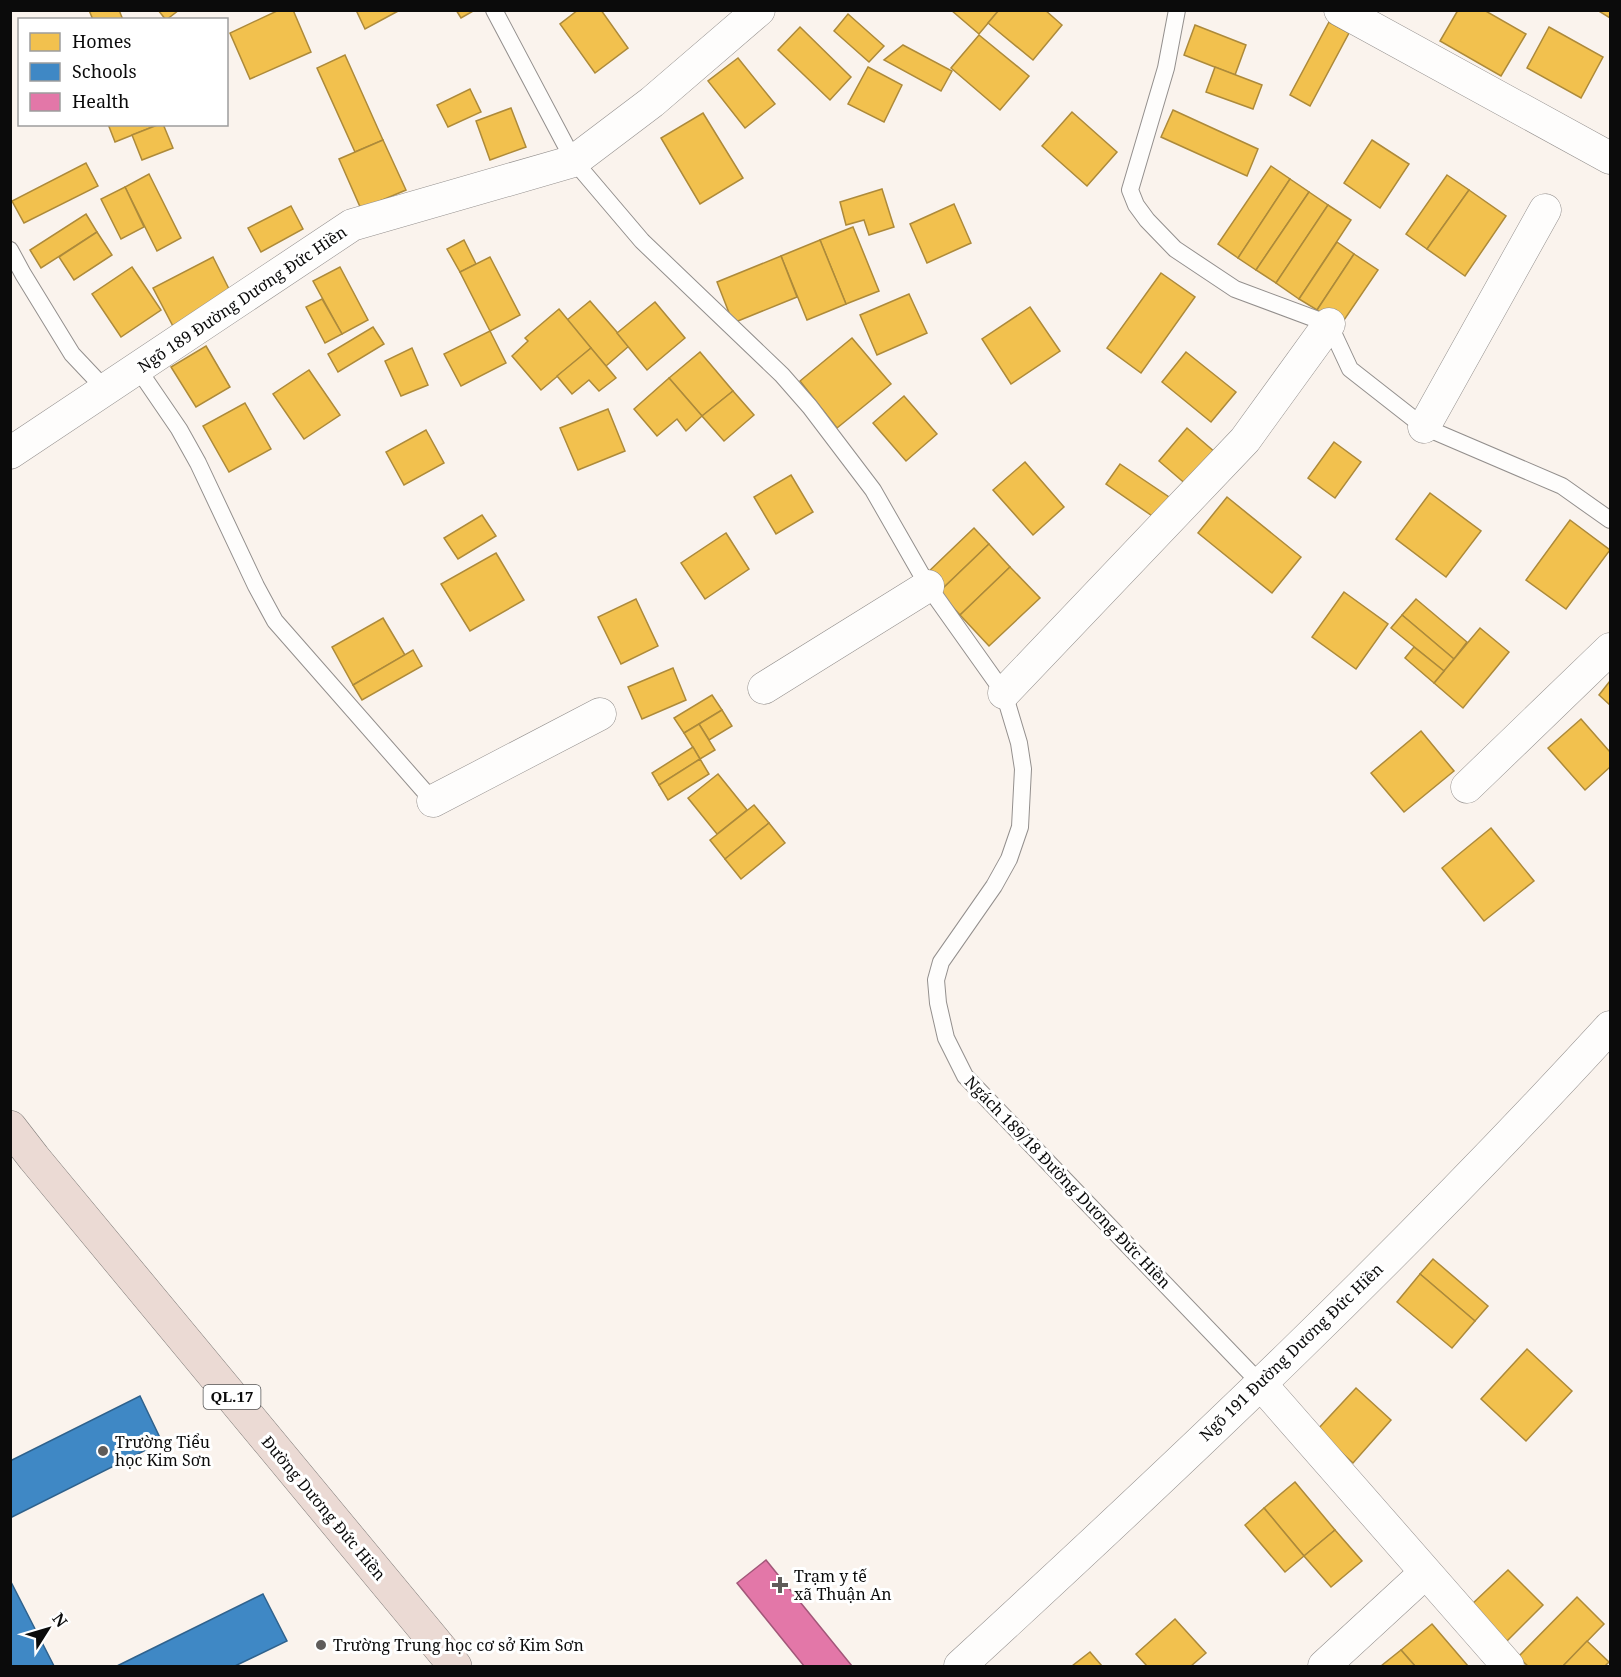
<svg xmlns="http://www.w3.org/2000/svg" width="1621" height="1677" viewBox="0 0 1621 1677" font-family="'Noto Serif',serif">
	<style>
		.homes { fill: #f2c14e; stroke: #ad8a3a; stroke-width: 1.5 }
		.schools { fill: #3f88c5; stroke: #2f628d; stroke-width: 1.5 }
		.health { fill: #e377a8; stroke: #a25779; stroke-width: 1.5 }
		.lines { fill: none; stroke-linecap: round; stroke-linejoin: round }
		.service-casing { stroke: #938f8d; stroke-width: 18 }
		.minor-casing { stroke: #938f8d; stroke-width: 33 }
		.trunk-casing { stroke: #807d7a; stroke-width: 34 }
		.service { stroke: #fefdfc; stroke-width: 16 }
		.minor { stroke: #fefdfc; stroke-width: 32 }
		.trunk { stroke: #ebdad4; stroke-width: 33 }
		.poi-dot { fill: #5f5c5a; stroke: #fff; stroke-width: 2 }
		.labels { text-anchor: middle; stroke-width: 6; stroke-linejoin: round; paint-order: stroke }
		.shield { fill: #fff; stroke: #545454; stroke-width: 1.5 }
		.shield-label { font-size: 15px; font-weight: bold; fill: #0b0b0b }
		.street-label { font-size: 16px; fill: #0b0b0b; stroke: #fff }
		.poi-label { font-size: 16px; fill: #0b0b0b; stroke: #fff; text-anchor: start }
	</style>
	<rect width="100%" height="100%" fill="#faf3ed"/>
	<g class="homes">
		<polygon points="89,10 119,10 123,20 93,20"/>
		<polygon points="158,10 179,10 166,20"/>
		<polygon points="279,10 293,10 311,52 250,79 230,33"/>
		<polygon points="356,10 400,10 365,29"/>
		<polygon points="456,10 475,10 461,18"/>
		<polygon points="578,10 601,10 628,48 595,73 560,24"/>
		<polygon points="951,10 999,10 979,34"/>
		<polygon points="999,10 1045,10 1062,25 1033,60 988,23"/>
		<polygon points="1458,10 1484,10 1526,34 1501,76 1440,41"/>
		<polygon points="1597,10 1610,10 1610,18"/>
		<polygon points="848,14 884,46 869,62 834,31"/>
		<polygon points="1329,22 1349,33 1310,106 1290,95"/>
		<polygon points="1195,25 1246,45 1235,75 1184,55"/>
		<polygon points="800,27 851,77 830,100 778,50"/>
		<polygon points="1549,27 1603,57 1581,98 1527,68"/>
		<polygon points="979,35 1029,76 1000,110 951,68"/>
		<polygon points="903,45 952,71 941,91 884,60"/>
		<polygon points="345,55 383,140 355,152 317,68"/>
		<polygon points="738,58 775,104 745,128 708,81"/>
		<polygon points="868,67 902,85 884,122 848,104"/>
		<polygon points="1215,67 1262,85 1253,109 1206,92"/>
		<polygon points="470,89 481,112 448,127 437,105"/>
		<polygon points="511,108 526,147 490,160 476,121"/>
		<polygon points="1173,110 1258,149 1247,176 1161,137"/>
		<polygon points="1072,112 1117,152 1087,186 1042,146"/>
		<polygon points="703,113 743,178 700,204 661,138"/>
		<polygon points="108,124 160,124 115,142"/>
		<polygon points="160,124 163,124 173,148 142,160 132,135"/>
		<polygon points="383,140 406,190 361,209 339,159"/>
		<polygon points="1372,140 1409,164 1380,208 1344,183"/>
		<polygon points="86,163 98,186 24,223 12,201"/>
		<polygon points="1271,166 1290,179 1238,258 1218,244"/>
		<polygon points="149,174 181,238 157,251 125,187"/>
		<polygon points="1447,175 1469,190 1427,249 1406,234"/>
		<polygon points="1290,179 1309,192 1256,270 1238,258"/>
		<polygon points="125,187 144,227 121,239 101,199"/>
		<polygon points="882,189 894,227 869,235 864,220 846,225 840,202"/>
		<polygon points="1469,190 1506,216 1465,276 1427,249"/>
		<polygon points="1309,192 1328,205 1276,283 1256,270"/>
		<polygon points="954,204 971,243 927,263 910,224"/>
		<polygon points="1328,205 1351,220 1299,299 1276,283"/>
		<polygon points="291,206 303,229 261,252 248,228"/>
		<polygon points="86,214 97,232 41,268 30,250"/>
		<polygon points="853,227 879,291 846,304 820,240"/>
		<polygon points="97,232 112,255 74,280 59,257"/>
		<polygon points="464,240 476,264 460,272 447,249"/>
		<polygon points="820,240 846,304 807,320 781,256"/>
		<polygon points="1337,242 1354,254 1317,310 1299,299"/>
		<polygon points="1354,254 1378,270 1340,326 1317,310"/>
		<polygon points="781,256 797,297 733,323 717,282"/>
		<polygon points="213,257 234,299 175,330 153,288"/>
		<polygon points="490,257 520,315 490,331 460,272"/>
		<polygon points="132,267 161,310 121,337 92,294"/>
		<polygon points="340,267 368,320 342,334 313,281"/>
		<polygon points="1161,273 1195,297 1141,373 1107,348"/>
		<polygon points="909,294 927,333 877,355 860,315"/>
		<polygon points="322,299 342,334 325,343 306,307"/>
		<polygon points="590,301 629,346 606,366 567,320"/>
		<polygon points="655,302 685,338 647,370 617,333"/>
		<polygon points="1030,307 1060,351 1011,384 982,339"/>
		<polygon points="559,309 591,348 541,390 512,356 528,341 525,338"/>
		<polygon points="373,327 384,344 338,372 328,354"/>
		<polygon points="490,331 506,363 461,386 444,354"/>
		<polygon points="852,338 891,384 837,428 800,381"/>
		<polygon points="206,346 230,387 196,407 171,367"/>
		<polygon points="412,348 428,385 401,396 385,361"/>
		<polygon points="591,348 616,378 599,391 589,380 572,394 557,376"/>
		<polygon points="700,352 733,391 702,416 669,378"/>
		<polygon points="1186,352 1236,392 1211,422 1162,382"/>
		<polygon points="309,370 340,415 304,439 273,394"/>
		<polygon points="669,378 702,416 686,431 677,419 657,436 634,409"/>
		<polygon points="733,391 754,415 724,441 702,416"/>
		<polygon points="904,396 937,434 906,461 873,423"/>
		<polygon points="245,403 271,449 229,472 203,426"/>
		<polygon points="608,409 625,451 578,470 560,428"/>
		<polygon points="1187,428 1216,453 1188,486 1159,461"/>
		<polygon points="426,430 444,463 404,485 386,452"/>
		<polygon points="1334,442 1361,462 1335,498 1308,478"/>
		<polygon points="1025,462 1064,507 1033,535 993,490"/>
		<polygon points="1120,464 1172,499 1158,520 1106,484"/>
		<polygon points="791,475 813,512 776,534 754,497"/>
		<polygon points="1430,493 1481,531 1446,577 1396,539"/>
		<polygon points="1227,497 1301,557 1272,593 1198,533"/>
		<polygon points="482,515 496,536 458,559 444,538"/>
		<polygon points="1570,520 1610,550 1566,609 1526,580"/>
		<polygon points="974,528 989,544 939,592 924,576"/>
		<polygon points="726,533 749,569 705,599 681,563"/>
		<polygon points="989,544 1010,567 960,615 939,592"/>
		<polygon points="496,553 524,600 470,631 441,584"/>
		<polygon points="1010,567 1040,598 989,646 960,615"/>
		<polygon points="1344,592 1388,624 1356,669 1312,637"/>
		<polygon points="636,599 658,646 621,664 598,617"/>
		<polygon points="1416,599 1467,642 1454,659 1402,615"/>
		<polygon points="1402,615 1454,659 1444,671 1391,628"/>
		<polygon points="383,618 405,655 353,685 332,647"/>
		<polygon points="1480,628 1509,652 1463,708 1434,683"/>
		<polygon points="1414,647 1444,671 1434,683 1405,658"/>
		<polygon points="413,650 422,666 362,700 353,685"/>
		<polygon points="673,668 686,700 642,719 628,687"/>
		<polygon points="1610,681 1610,705 1599,695"/>
		<polygon points="712,695 722,710 684,733 674,718"/>
		<polygon points="722,710 732,726 709,740 699,724"/>
		<polygon points="1581,719 1610,752 1610,767 1585,790 1548,748"/>
		<polygon points="699,724 715,750 700,759 684,733"/>
		<polygon points="1421,731 1454,771 1404,812 1371,773"/>
		<polygon points="693,747 700,759 659,785 652,773"/>
		<polygon points="700,759 709,774 668,800 659,785"/>
		<polygon points="718,774 747,810 717,834 688,798"/>
		<polygon points="754,805 769,823 725,859 710,840"/>
		<polygon points="769,823 785,843 741,879 725,859"/>
		<polygon points="1491,828 1534,881 1484,921 1442,868"/>
		<polygon points="1433,1259 1488,1306 1475,1321 1420,1274"/>
		<polygon points="1420,1274 1475,1321 1452,1348 1397,1302"/>
		<polygon points="1527,1349 1572,1391 1526,1441 1481,1399"/>
		<polygon points="1356,1388 1391,1420 1353,1463 1317,1430"/>
		<polygon points="1295,1482 1335,1530 1304,1556 1264,1508"/>
		<polygon points="1264,1508 1304,1556 1285,1572 1245,1525"/>
		<polygon points="1335,1530 1362,1561 1331,1587 1304,1556"/>
		<polygon points="1508,1570 1543,1605 1505,1643 1469,1607"/>
		<polygon points="1577,1597 1604,1624 1563,1666 1528,1666 1518,1657"/>
		<polygon points="1175,1619 1206,1653 1191,1666 1147,1666 1136,1654"/>
		<polygon points="1432,1624 1468,1666 1415,1666 1401,1650"/>
		<polygon points="1587,1641 1609,1662 1605,1666 1563,1666"/>
		<polygon points="1401,1650 1415,1666 1381,1666"/>
		<polygon points="1090,1652 1102,1666 1072,1666"/>
	</g>
	<g class="schools">
		<polygon points="140,1396 162,1442 10,1518 10,1461"/>
		<polygon points="10,1580 54,1666 10,1666"/>
		<polygon points="263,1594 287,1641 235,1666 117,1666"/>
	</g>
	<polygon class="health" points="766,1560 852,1666 804,1666 737,1583"/>
	<g class="lines">
		<g class="service-casing">
			<g id="service">
				<polyline points="494,10 574,161 642,241 782,375 810,407 873,490 928,586 1004,693 1019,743 1023,769 1020,827 1009,859 994,886 941,962 936,980 938,1003 946,1038 965,1076 1260,1383"/>
				<polyline points="1177,10 1166,68 1130,190 1136,205 1147,220 1175,249 1235,289 1329,324 1350,369 1424,427 1562,486 1610,520"/>
				<polyline points="10,250 23,274 72,354 106,390"/>
				<polyline points="138,369 179,429 198,463 256,586 275,621 433,801"/>
			</g>
		</g>
		<g class="minor-casing">
			<g id="minor">
				<polyline points="1340,10 1610,158"/>
				<polyline points="1424,427 1545,210"/>
				<polyline points="10,453 352,225 574,161 652,102 759,10"/>
				<polyline points="764,688 928,586"/>
				<polyline points="1004,693 1245,440 1329,324"/>
				<polyline points="1467,787 1610,649"/>
				<polyline points="433,801 600,714"/>
				<polyline points="1260,1383 1508,1666"/>
				<path d="M960 1666C1184 1460 1405 1251 1610 1027"/>
				<polyline points="1324,1666 1425,1573"/>
			</g>
		</g>
		<g class="trunk-casing">
			<polyline id="trunk" points="10,1127 34,1158 455,1666"/>
		</g>
		<use href="#service" class="service"/>
		<use href="#minor" class="minor"/>
		<use href="#trunk" class="trunk"/>
	</g>
	<g class="poi-dot">
		<circle cx="103" cy="1451" r="6"/>
		<path d="M777 1576h6v6h6v6h-6v6h-6v-6h-6v-6h6z"/>
		<circle cx="321" cy="1645" r="6"/>
	</g>
	<g class="labels">
		<rect class="shield" x="203.5" y="1385" width="57" height="24" rx="4.5"/>
		<g class="shield-label">
			<text x="232" y="1402">QL.17</text>
		</g>
		<g class="street-label">
			<text transform="translate(242 299) rotate(-34)" y="6">Ngõ 189 Đường Dương Đức Hiền</text>
			<text transform="translate(1068 1182) rotate(46)" y="6">Ngách 189/18 Đường Dương Đức Hiền</text>
			<text transform="translate(1291 1352) rotate(-44)" y="6">Ngõ 191 Đường Dương Đức Hiền</text>
			<text transform="translate(324 1508) rotate(50)" y="6">Đường Dương Đức Hiền</text>
		</g>
		<g class="poi-label">
			<text x="115" y="1448">Trường Tiểu<tspan x="115" dy="18">học Kim Sơn</tspan></text>
			<text x="794" y="1582">Trạm y tế<tspan x="794" dy="18">xã Thuận An</tspan></text>
			<text x="333" y="1651">Trường Trung học cơ sở Kim Sơn</text>
		</g>
	</g>
	<rect width="1621" height="1677" fill="none" stroke="#0b0b0b" stroke-width="24"/>
	<rect x="18" y="18" width="210" height="108" fill="#ffffff" stroke="#9d9d9d" stroke-width="1.5"/>
	<rect x="30" y="33" width="30" height="18" fill="#f2c14e" stroke="#9d9d9d" stroke-width="1.5"/>
	<text x="72" y="48" font-size="18" fill="#0b0b0b">Homes</text>
	<rect x="30" y="63" width="30" height="18" fill="#3f88c5" stroke="#9d9d9d" stroke-width="1.5"/>
	<text x="72" y="78" font-size="18" fill="#0b0b0b">Schools</text>
	<rect x="30" y="93" width="30" height="18" fill="#e377a8" stroke="#9d9d9d" stroke-width="1.5"/>
	<text x="72" y="108" font-size="18" fill="#0b0b0b">Health</text>
	<g transform="translate(48 1629) rotate(53)" stroke="#ffffff" stroke-width="4.5" paint-order="stroke">
	<path d="M0-4.5L10 22L0 15L-10 22Z" fill="#0b0b0b"/>
	<text y="-9" font-size="16" font-weight="bold" text-anchor="middle" fill="#0b0b0b">N</text>
	</g>
</svg>
